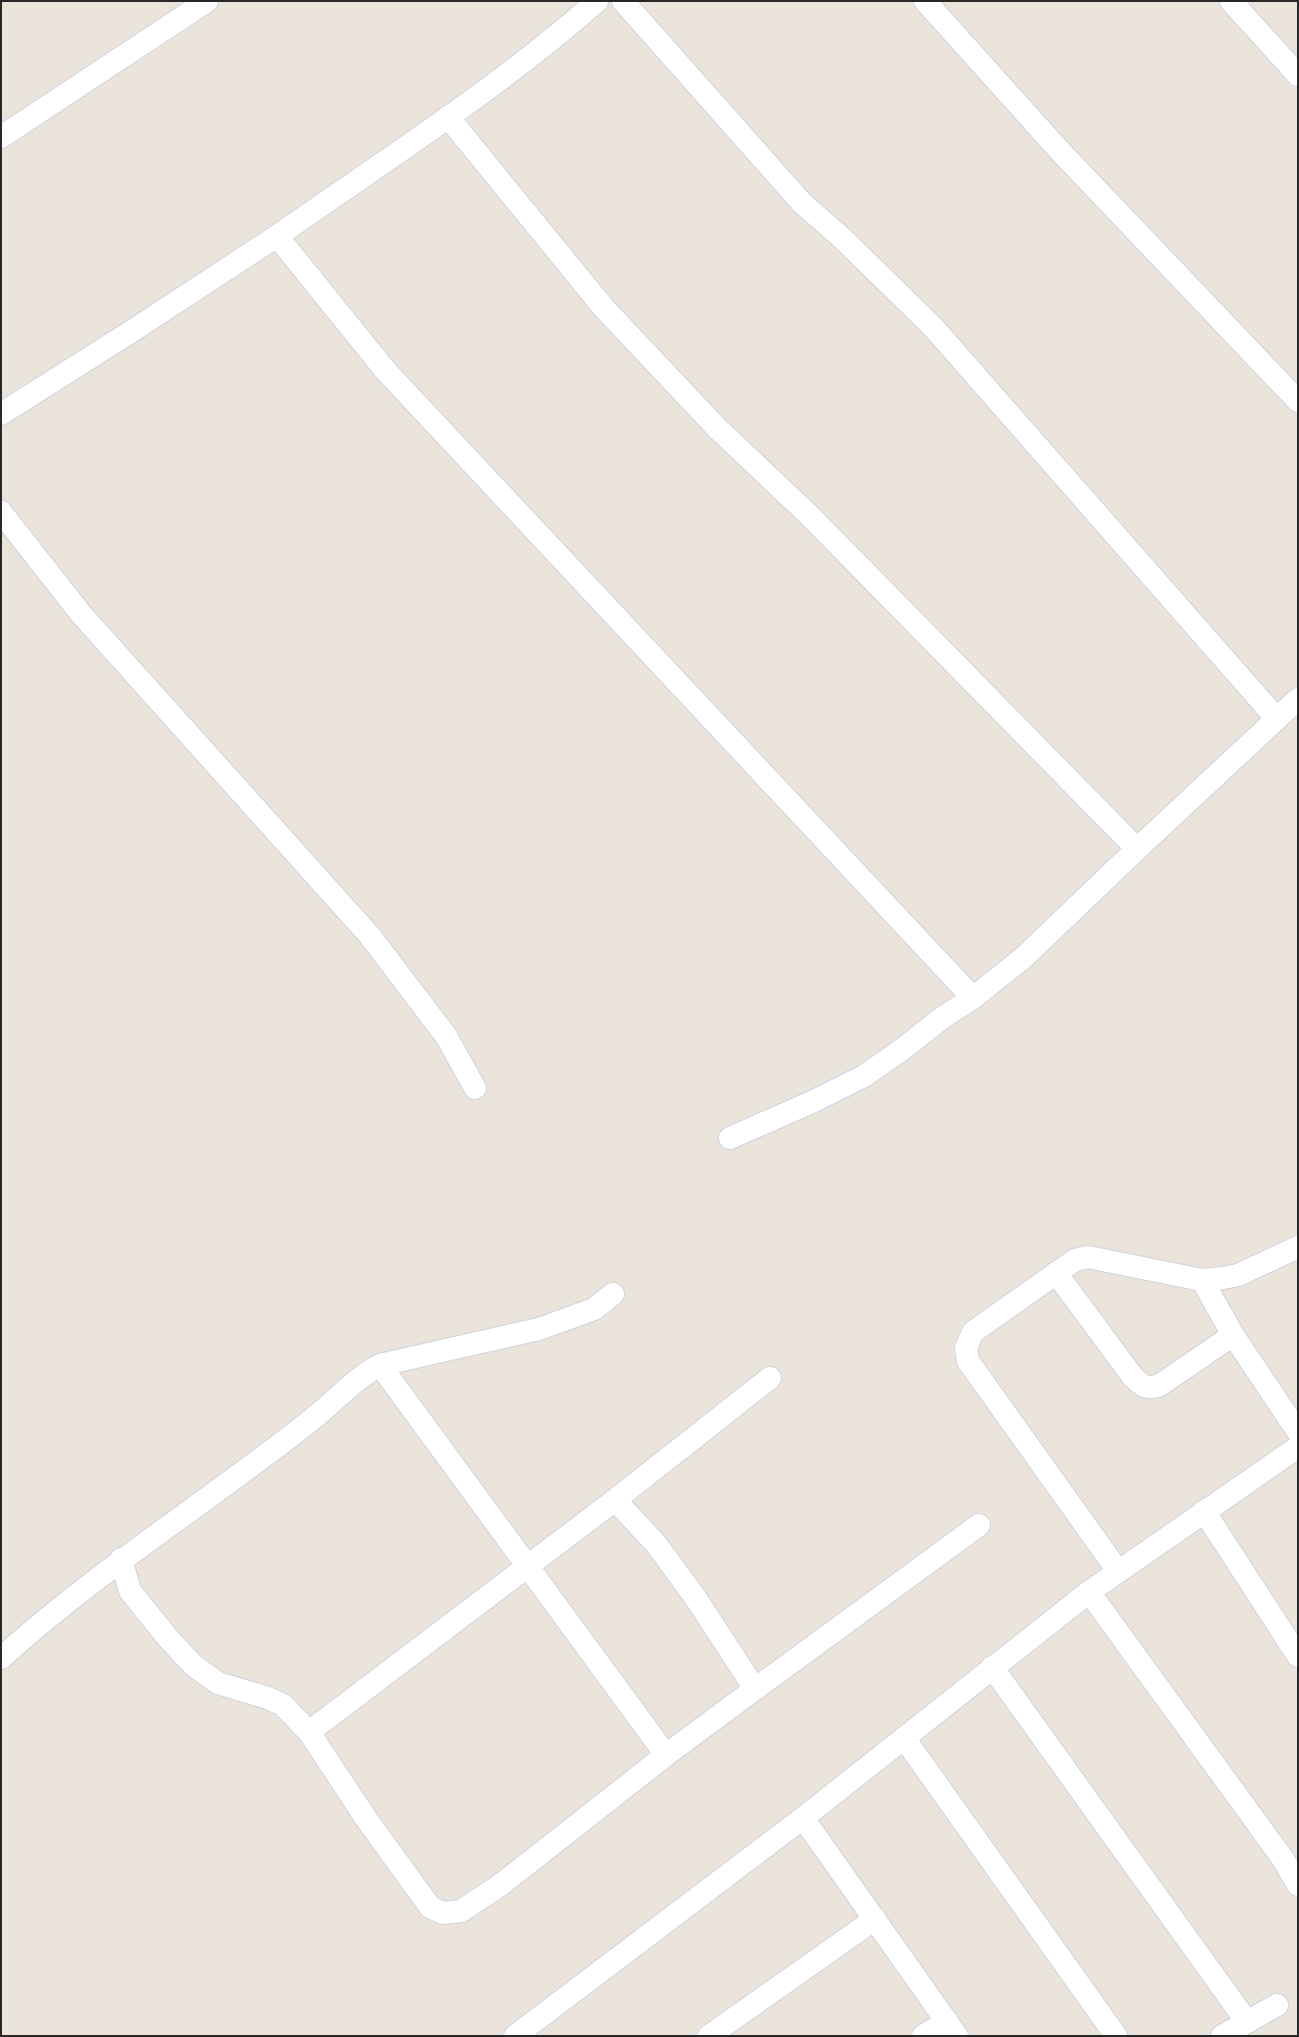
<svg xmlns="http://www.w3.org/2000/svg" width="1299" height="2037" viewBox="0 0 1299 2037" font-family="Arial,sans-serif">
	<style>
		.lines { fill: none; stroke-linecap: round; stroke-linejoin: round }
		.minor-casing { stroke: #d0d2e0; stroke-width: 24 }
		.minor { stroke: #fff; stroke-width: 22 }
	</style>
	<rect width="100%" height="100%" fill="#eae4db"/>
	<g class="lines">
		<g class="minor-casing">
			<g id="minor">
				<polyline points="623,1 802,203 842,238 933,327 1277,719"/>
				<polyline points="925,1 1059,150 1298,401"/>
				<polyline points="1231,1 1298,75"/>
				<polyline points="448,117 603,307 717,428 809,515 1137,849 1023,958 973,998 942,1018 900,1051 864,1076 814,1101 730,1138"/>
				<polyline points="1,137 207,1"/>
				<path d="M277 236C384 161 499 88 597 1"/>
				<polyline points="1,414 132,331 277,236 385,370 973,998"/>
				<polyline points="1,512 81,614 370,936 446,1036 475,1088"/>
				<polyline points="1137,849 1298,699"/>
				<path d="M1056 1273 1133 1377C1142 1386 1148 1390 1160 1385L1233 1335"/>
				<polyline points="1202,1280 1233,1335 1298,1432"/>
				<polyline points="380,1365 666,1755"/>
				<polyline points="1204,1511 1298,1656"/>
				<polyline points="121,1559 130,1591 168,1638 193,1665 218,1683 268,1698 283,1705 309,1732 365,1817 430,1907 443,1913 461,1911 499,1886 666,1755 755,1689 695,1597 656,1544 615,1500 770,1378"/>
				<polyline points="1118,1571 968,1361 966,1348 973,1332 1075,1260 1088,1257 1202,1280 1223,1278 1238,1275 1298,1247"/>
				<polyline points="1089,1592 1283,1859 1298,1885"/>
				<path d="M1 1658C83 1584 175 1523 263 1457 283 1442 302 1428 321 1412 341 1395 356 1378 380 1365L539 1329 594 1309 613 1294"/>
				<polyline points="992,1667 1247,2022"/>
				<polyline points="755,1689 979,1525"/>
				<polyline points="309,1732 615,1500"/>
				<polyline points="904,1738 1116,2036"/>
				<polyline points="803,1818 957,2036"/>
				<polyline points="515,2036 803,1818 1089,1592 1298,1447"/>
				<polyline points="709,2036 875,1919"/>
				<polyline points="923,2036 947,2021"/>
				<polyline points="1222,2036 1277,2005"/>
			</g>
		</g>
		<use href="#minor" class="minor"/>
	</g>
	<rect width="1299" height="2037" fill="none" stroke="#282828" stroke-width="4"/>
</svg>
